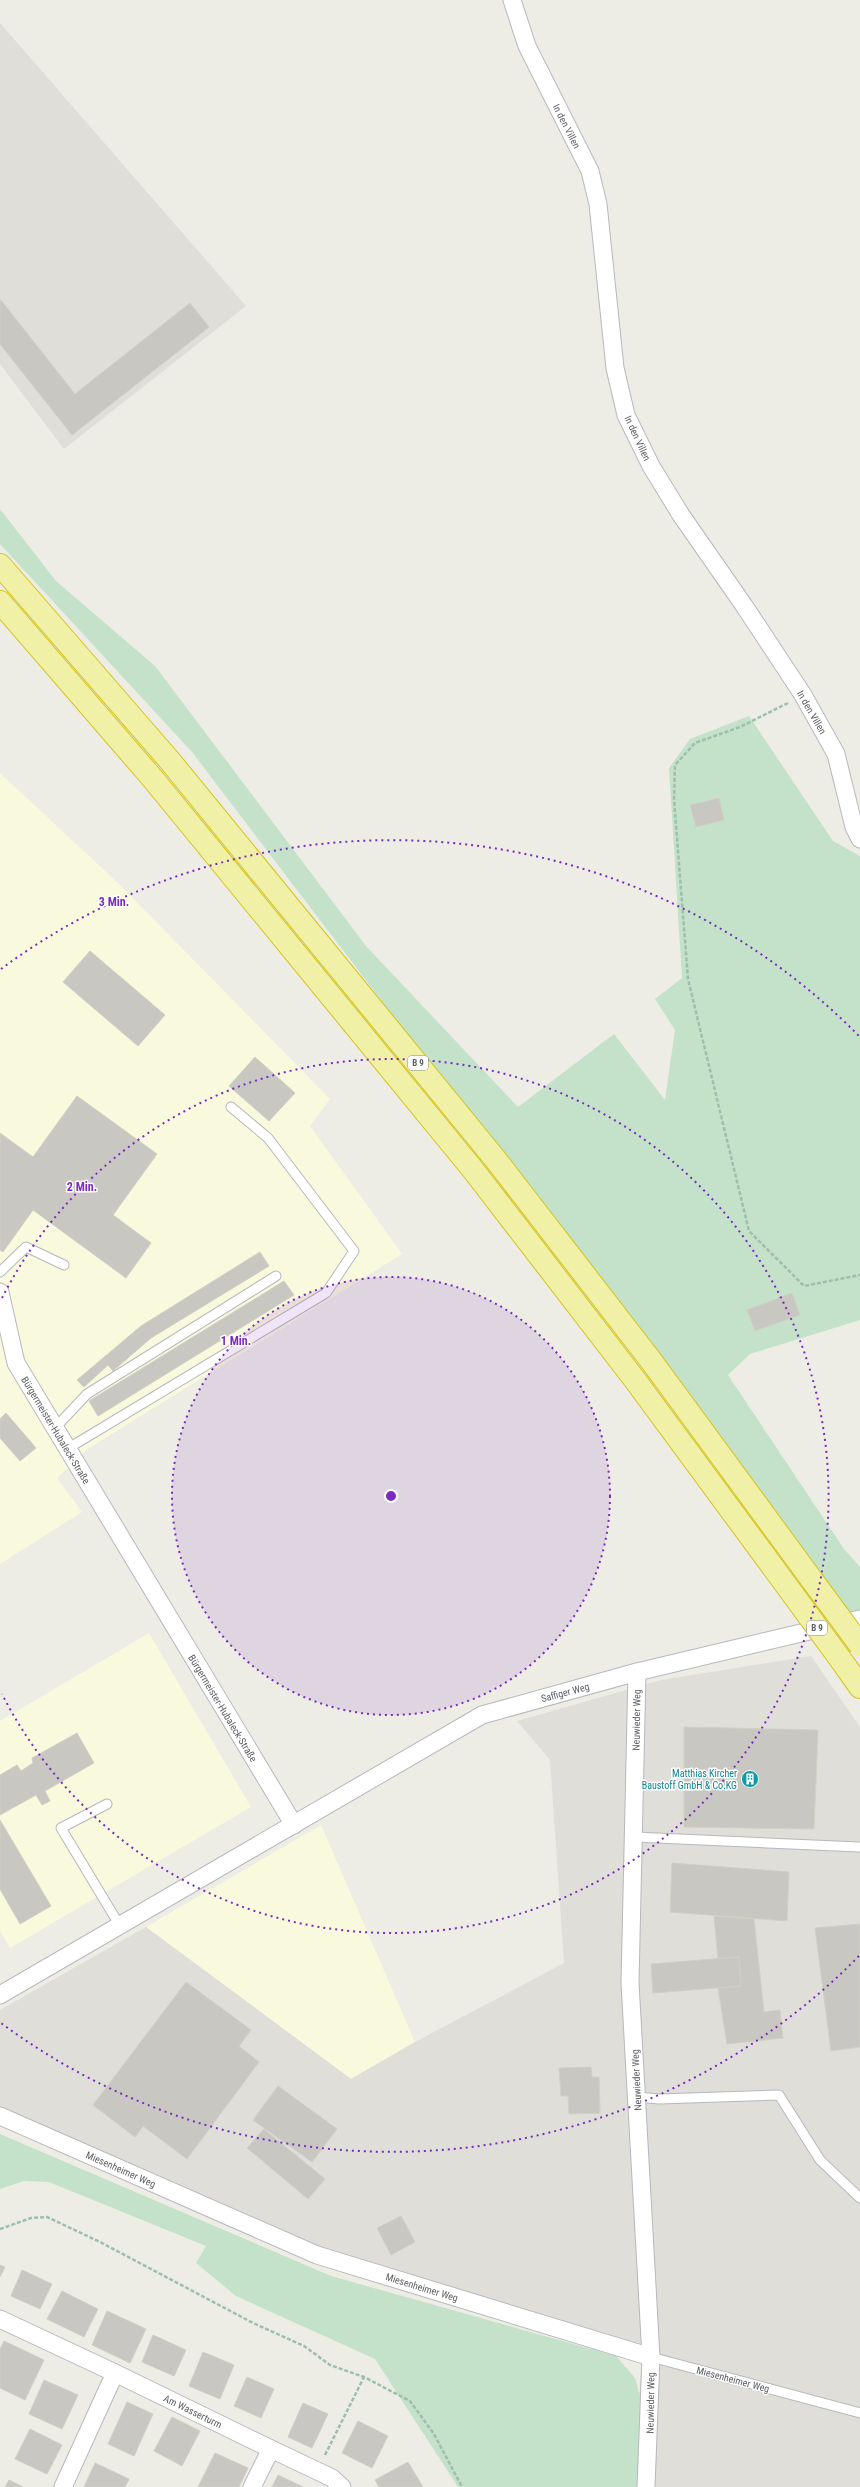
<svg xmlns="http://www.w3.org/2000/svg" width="860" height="2487" viewBox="0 0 860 2487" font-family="'Roboto Condensed',sans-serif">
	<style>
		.commercial { fill: #f9f9dd }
		.industrial { fill: #dfded9 }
		.green { fill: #c4e1ca }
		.building { fill: #c8c7c1; stroke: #d1d0c4 }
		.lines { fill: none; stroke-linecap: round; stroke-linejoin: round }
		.service-casing { stroke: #b7b8bd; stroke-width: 11 }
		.minor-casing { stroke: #b7b8bd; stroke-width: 19 }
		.trunk-casing { stroke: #d5c31c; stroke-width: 24 }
		.path { stroke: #9dbfae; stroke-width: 2.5; stroke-dasharray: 4 2; stroke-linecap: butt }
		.service { stroke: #fff; stroke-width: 9 }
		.minor { stroke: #fff; stroke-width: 17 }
		.trunk { stroke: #f0f0a6; stroke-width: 22 }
		.trunk-bridge-casing { stroke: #d5c31c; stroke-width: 24; stroke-linecap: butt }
		.trunk-bridge { stroke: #f0f0a6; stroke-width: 22 }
		.ring { fill: none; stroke: #7b2cbf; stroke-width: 2; stroke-dasharray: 2 4 }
		.labels { text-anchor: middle; stroke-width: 3; stroke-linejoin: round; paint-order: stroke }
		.shield { fill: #fff; stroke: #8d8e92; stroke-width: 1 }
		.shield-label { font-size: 9px; font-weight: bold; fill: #5c5e63 }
		.street-label { font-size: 10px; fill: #5c5e63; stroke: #fff }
		.culture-label { font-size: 10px; fill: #0d838f; stroke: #fff; text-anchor: end }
		.centre { fill: #7b2cbf; stroke: #fff; stroke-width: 2 }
		.ring-label { font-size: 12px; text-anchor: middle; font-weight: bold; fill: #7b2cbf; stroke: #fff; stroke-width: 3; stroke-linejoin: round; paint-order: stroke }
	</style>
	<rect width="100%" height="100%" fill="#edede5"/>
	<g class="commercial">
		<polygon points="0,773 118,883 330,1099 310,1126 402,1254 89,1448 57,1478 82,1512 0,1564"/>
		<polygon points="149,1633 251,1807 10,1948 0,1931 0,1721"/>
		<polygon points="321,1825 415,2042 351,2079 146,1927"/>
	</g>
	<g class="industrial">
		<polygon points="0,23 246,306 64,449 0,364"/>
		<polygon points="811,1656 860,1727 860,2487 631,2487 643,2350 324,2255 0,2108 0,2010 146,1927 351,2079 415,2042 564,1963 550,1760 517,1721 661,1680"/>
	</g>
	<g class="green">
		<polygon points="0,509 56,581 155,666 366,946 518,1107 614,1034 665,1100 675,1030 655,999 682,978 669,768 690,739 749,716 833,841 860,856 860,1320 750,1354 728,1375 844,1549 860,1567 860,1629 192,752 0,544"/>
		<polygon points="0,2134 331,2276 616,2356 635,2378 644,2410 639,2487 458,2487 375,2359 236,2296 196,2263 206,2246 49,2182 24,2181 0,2189"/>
	</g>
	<g class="building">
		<polygon points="0,299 75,394 190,303 209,327 72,435 0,344"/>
		<polygon points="719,798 724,820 696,827 690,805"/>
		<polygon points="90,951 165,1015 138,1046 63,982"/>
		<polygon points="255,1057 295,1093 269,1121 229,1086"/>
		<polygon points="77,1096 157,1154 113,1215 151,1243 126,1278 33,1210 3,1252 0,1250 0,1133 33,1157"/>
		<polygon points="260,1252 269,1266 151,1338 113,1371 108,1365 84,1387 77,1380 141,1326"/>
		<polygon points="284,1281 294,1295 98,1416 89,1401"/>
		<polygon points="792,1293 800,1315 755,1331 747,1310"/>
		<polygon points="6,1413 36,1448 20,1461 0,1438 0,1419"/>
		<polygon points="684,1727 818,1730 814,1829 684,1827"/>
		<polygon points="77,1733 94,1763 45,1791 50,1801 42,1805 36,1795 0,1815 0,1775 17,1765 21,1771 33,1763 32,1758"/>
		<polygon points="0,1820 51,1906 20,1924 0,1889"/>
		<polygon points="672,1863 789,1872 787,1921 670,1912"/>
		<polygon points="714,1916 754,1919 764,2012 780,2010 783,2038 727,2044 718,1988 741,1986 739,1957 718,1959"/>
		<polygon points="860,1924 860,2047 831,2051 815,1928"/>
		<polygon points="739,1957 741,1986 653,1993 651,1964"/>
		<polygon points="186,1982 251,2030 239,2046 259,2062 187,2159 143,2126 135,2137 93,2105"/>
		<polygon points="591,2067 592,2077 599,2077 600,2113 569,2114 568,2096 561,2096 559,2068"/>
		<polygon points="278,2086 337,2129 312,2162 253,2120"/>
		<polygon points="264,2129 325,2179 308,2199 247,2148"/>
		<polygon points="401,2216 415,2242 391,2255 377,2228"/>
		<polygon points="0,2265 5,2267 0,2277"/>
		<polygon points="22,2270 52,2284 40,2309 11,2296"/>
		<polygon points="62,2291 98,2309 84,2337 47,2319"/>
		<polygon points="107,2311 146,2329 130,2363 92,2345"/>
		<polygon points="153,2335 186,2350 174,2376 142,2362"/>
		<polygon points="4,2341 44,2360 25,2400 0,2388 0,2349"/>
		<polygon points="203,2352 234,2365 220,2399 189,2386"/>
		<polygon points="247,2377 274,2389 261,2418 234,2406"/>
		<polygon points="44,2380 78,2395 62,2429 29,2414"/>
		<polygon points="127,2402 153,2414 134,2456 108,2444"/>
		<polygon points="303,2403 328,2414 312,2448 288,2437"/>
		<polygon points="172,2417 200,2431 182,2466 154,2451"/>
		<polygon points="358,2421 388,2436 372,2468 342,2453"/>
		<polygon points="30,2429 62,2445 47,2474 15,2459"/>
		<polygon points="215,2453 248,2468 239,2487 198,2487"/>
		<polygon points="408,2462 423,2487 379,2487 375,2480"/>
		<polygon points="95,2463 129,2479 125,2487 84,2487"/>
		<polygon points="278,2475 303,2487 272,2487"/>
		<polygon points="9,2480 23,2487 5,2487"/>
	</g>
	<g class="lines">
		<g class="service-casing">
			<g id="service">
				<polyline points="0,1272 26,1247 64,1265"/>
				<polyline points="55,1428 87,1394 276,1276"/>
				<polyline points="67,1449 326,1293 354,1251 268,1138 231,1107"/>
				<polyline points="107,1804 61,1828 120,1926"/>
				<polyline points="634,1837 859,1847"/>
				<polyline points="637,2097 659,2099 779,2095 820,2160 860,2198"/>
				<polyline points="651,2357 860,2413"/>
			</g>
		</g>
		<g class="minor-casing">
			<g id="minor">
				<polyline points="512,0 527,46 590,171 598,204 615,368 626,415 651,466 681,515 745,607 803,695 836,754 854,827 860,839"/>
				<polyline points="0,1292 16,1363 294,1825"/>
				<polyline points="637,1672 630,1983 651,2357 646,2487"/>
				<polyline points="0,1995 482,1715 637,1672 860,1619"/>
				<polyline points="0,2116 317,2255 651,2357"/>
				<polyline points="0,2319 115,2373 271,2449"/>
				<polyline points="63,2487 115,2373"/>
				<polyline points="252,2487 271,2449 332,2478 342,2487"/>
			</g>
		</g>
		<g class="trunk-casing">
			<g id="trunk">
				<polyline points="0,565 170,761 496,1160 652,1362 812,1580"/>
				<polyline points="0,602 153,779 474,1171 635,1380 789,1589"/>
				<polyline points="846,1667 860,1687"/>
			</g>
		</g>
		<g class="path">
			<polyline points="788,703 740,727 695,743 675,765 674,800 688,979 749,1231 804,1286 860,1275"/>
			<polyline points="0,2229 31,2218 47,2217 100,2242 253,2323 304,2346 330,2365 364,2377 410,2401 434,2434 462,2487"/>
			<polyline points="325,2455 364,2377"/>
		</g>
		<use href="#service" class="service"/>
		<use href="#minor" class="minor"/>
		<use href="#trunk" class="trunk"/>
		<g class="trunk-bridge-casing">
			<g id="trunk-bridge">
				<polyline points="812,1580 860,1645"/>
				<polyline points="789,1589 846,1667"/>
			</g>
		</g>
		<use href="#trunk-bridge" class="trunk-bridge"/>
	</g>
	<circle cx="391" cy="1496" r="219" fill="#7b2cbf" fill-opacity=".12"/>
	<g class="ring">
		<circle cx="391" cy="1496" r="219"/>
		<path d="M2 1298A437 437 0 1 1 2 1694"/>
		<path d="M859 1956A656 656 0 0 1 1 2023M1 969A656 656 0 0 1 859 1036"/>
	</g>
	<defs>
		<g id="building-disc" transform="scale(0.9)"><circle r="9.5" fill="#0f9aa8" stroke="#fff"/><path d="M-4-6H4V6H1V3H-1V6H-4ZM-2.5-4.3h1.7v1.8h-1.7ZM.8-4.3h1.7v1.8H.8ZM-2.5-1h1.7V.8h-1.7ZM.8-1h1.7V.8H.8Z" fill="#fff"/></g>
	</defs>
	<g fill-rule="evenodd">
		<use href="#building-disc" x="750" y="1779"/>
	</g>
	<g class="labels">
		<g class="shield">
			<rect x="408" y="1056" width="20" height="14" rx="3"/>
			<rect x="807" y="1621" width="20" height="14" rx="3"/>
		</g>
		<g class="shield-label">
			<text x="418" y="1066">B 9</text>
			<text x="817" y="1631">B 9</text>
		</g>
		<g class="street-label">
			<text transform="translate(567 126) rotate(63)" y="4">In den Villen</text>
			<text transform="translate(638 438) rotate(65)" y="4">In den Villen</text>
			<text transform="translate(812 712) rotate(60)" y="4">In den Villen</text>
			<text transform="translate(56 1430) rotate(59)" y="4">Bürgermeister-Hubaleck-Straße</text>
			<text transform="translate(565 1692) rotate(-15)" y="4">Saffiger Weg</text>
			<text transform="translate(223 1708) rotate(59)" y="4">Bürgermeister-Hubaleck-Straße</text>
			<text transform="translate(636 1720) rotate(-89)" y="4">Neuwieder Weg</text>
			<text transform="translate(636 2080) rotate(-93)" y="4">Neuwieder Weg</text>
			<text transform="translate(121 2169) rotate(24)" y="4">Miesenheimer Weg</text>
			<text transform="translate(422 2287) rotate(17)" y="4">Miesenheimer Weg</text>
			<text transform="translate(733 2379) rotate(15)" y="4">Miesenheimer Weg</text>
			<text transform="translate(650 2403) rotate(-89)" y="4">Neuwieder Weg</text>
			<text transform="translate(193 2411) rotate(26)" y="4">Am Wasserturm</text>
		</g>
		<g class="culture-label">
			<text x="737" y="1777">Matthias Kircher<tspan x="737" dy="12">Baustoff GmbH &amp; Co.KG</tspan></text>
		</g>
	</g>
	<circle cx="391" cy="1496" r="6" class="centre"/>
	<g class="ring-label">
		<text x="114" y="906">3 Min.</text>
		<text x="82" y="1191">2 Min.</text>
		<text x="236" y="1345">1 Min.</text>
	</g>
</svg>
